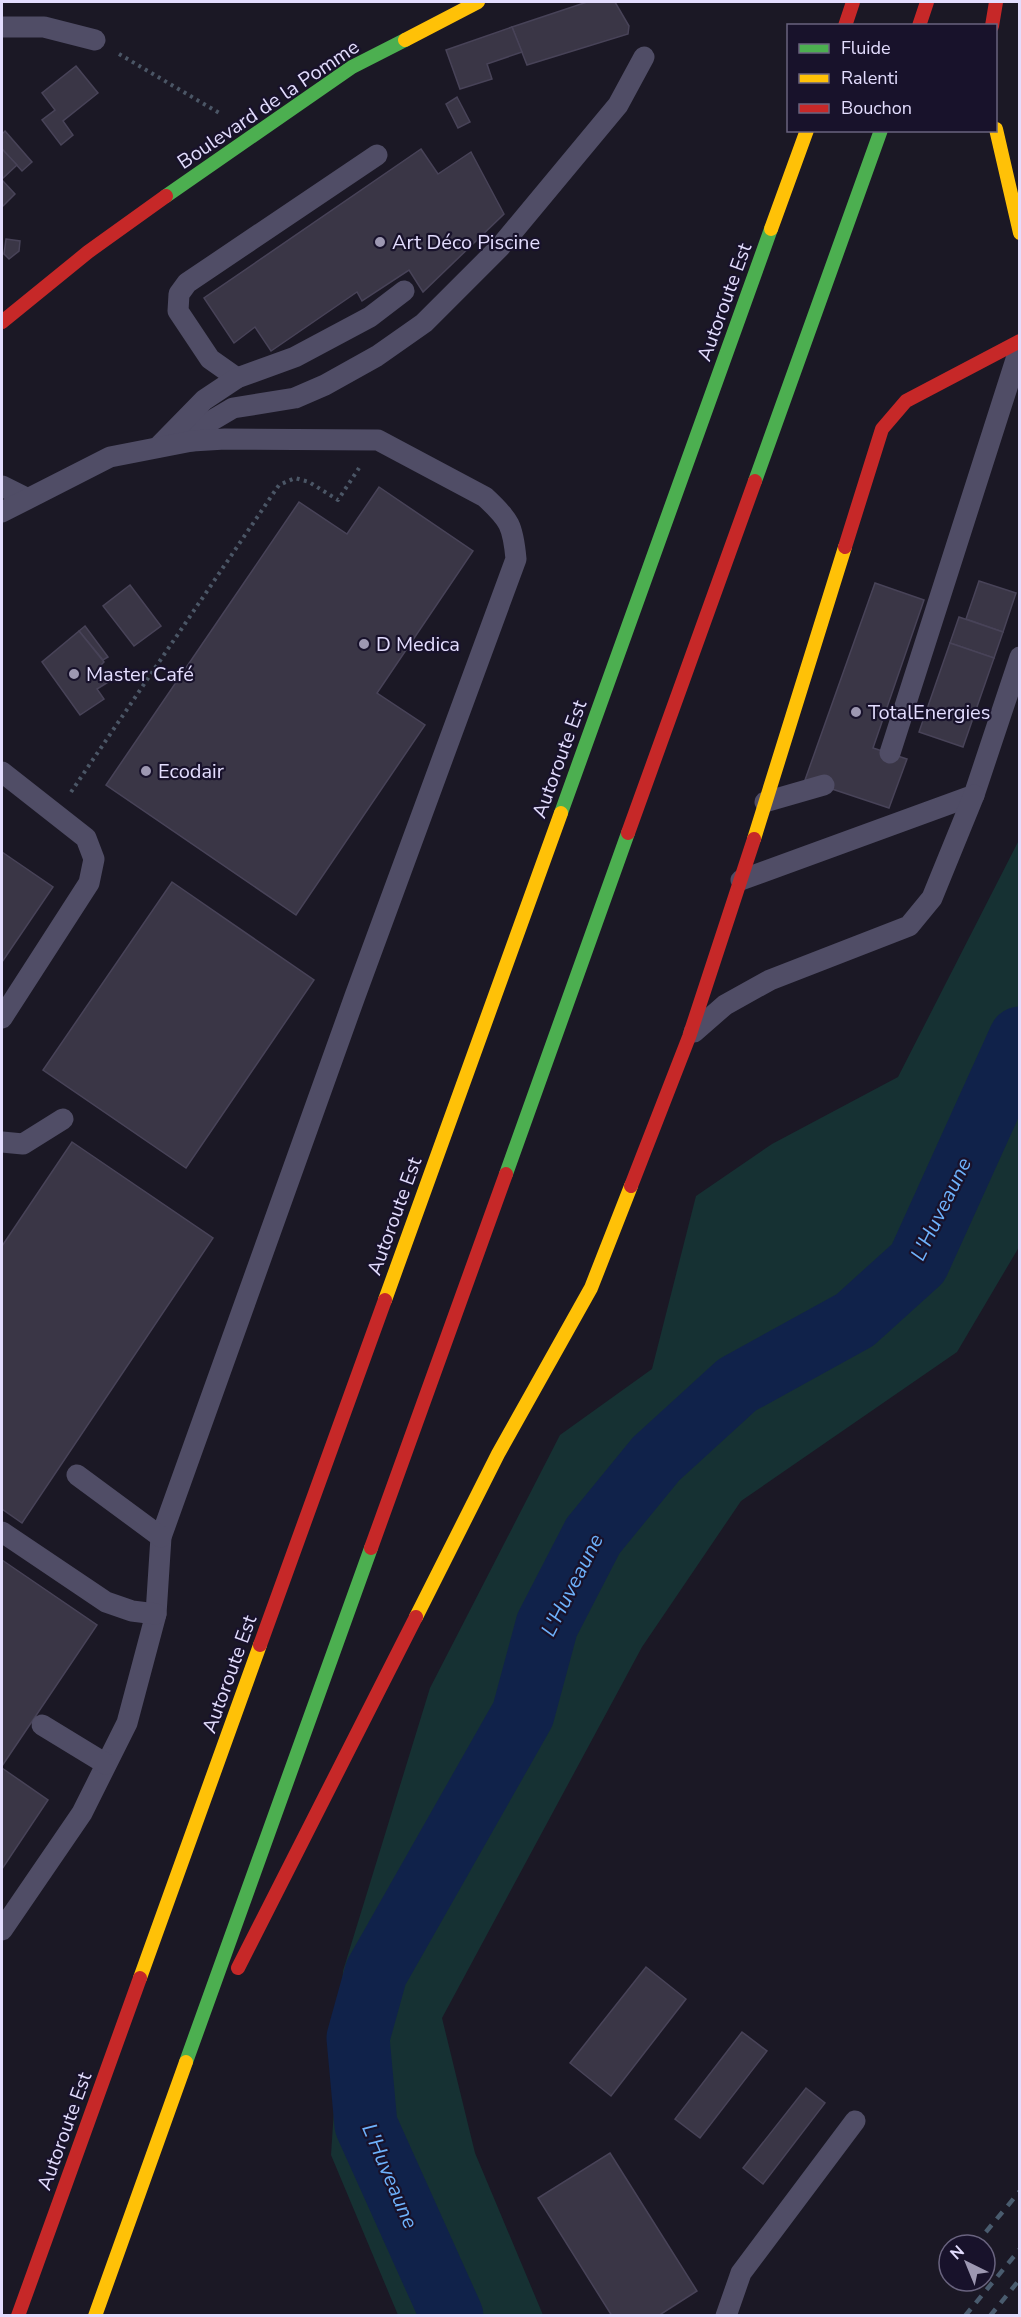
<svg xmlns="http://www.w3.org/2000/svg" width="1021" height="2317" viewBox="0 0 1021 2317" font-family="'Nunito Sans',sans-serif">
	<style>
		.green { fill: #163133 }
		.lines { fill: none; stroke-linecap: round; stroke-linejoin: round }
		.river { stroke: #10224a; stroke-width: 63 }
		.building { fill: #3a3646; stroke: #484358; stroke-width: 1.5 }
		.path { stroke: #4b5666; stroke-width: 4; stroke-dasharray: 3 4.5; stroke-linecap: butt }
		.lane { stroke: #504d66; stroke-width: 21 }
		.fast { stroke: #4caf50; stroke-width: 14 }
		.slow { stroke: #ffc107; stroke-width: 14 }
		.jam { stroke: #c62828; stroke-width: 14 }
		.rail { stroke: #495b6e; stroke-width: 4.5; stroke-dasharray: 9 8; stroke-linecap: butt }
		.poi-dot { fill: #9d98b2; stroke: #18122b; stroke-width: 2 }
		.labels { text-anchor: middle; stroke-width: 4.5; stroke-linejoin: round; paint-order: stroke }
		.street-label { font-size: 20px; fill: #e3ddfe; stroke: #18122b }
		.poi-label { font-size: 20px; fill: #e3ddfe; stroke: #18122b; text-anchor: start }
		.water-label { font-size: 21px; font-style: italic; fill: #6eb2fc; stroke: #18122b }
	</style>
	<rect width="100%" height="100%" fill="#1b1825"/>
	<polygon class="green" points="1019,840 1019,1247 957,1352 741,1501 642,1647 442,2018 475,2153 543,2315 398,2315 331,2155 343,1971 430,1688 560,1435 652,1369 696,1196 772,1144 898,1077"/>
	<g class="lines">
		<polyline class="river" points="452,2316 366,2125 358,2038 376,1973 523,1714 547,1625 593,1536 656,1459 737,1385 855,1320 918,1263 1020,1038"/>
	</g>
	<g class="building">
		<polygon points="587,2 615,2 629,26 628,34 527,65 512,27"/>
		<polygon points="512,27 522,52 487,64 492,79 460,89 446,50"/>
		<polygon points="76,66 98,93 63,121 73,135 61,145 42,120 55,110 42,93"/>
		<polygon points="457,97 470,122 458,128 446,104"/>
		<polygon points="5,131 32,162 22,171 2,149 2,134"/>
		<polygon points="2,149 17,165 2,179"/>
		<polygon points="421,149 438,174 471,152 504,214 423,292 409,270 362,301 357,292 271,351 255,327 234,343 204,298"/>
		<polygon points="2,180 15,194 2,207"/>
		<polygon points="6,239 20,241 19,251 9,259 4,254"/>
		<polygon points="379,487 473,551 377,693 425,725 296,915 106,785 299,502 347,534"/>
		<polygon points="979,581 1016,593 1003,632 966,619"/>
		<polygon points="875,583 924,600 873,748 907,759 889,808 805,780"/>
		<polygon points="130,585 161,626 134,646 103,606"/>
		<polygon points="959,617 1003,632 994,658 950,643"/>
		<polygon points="85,626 108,657 103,660 79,631"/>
		<polygon points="79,631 104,662 100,666 110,681 97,689 104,699 80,715 42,662"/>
		<polygon points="950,643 994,658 963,747 919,732"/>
		<polygon points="2,852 53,887 2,962"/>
		<polygon points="172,882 314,980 186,1168 43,1070"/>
		<polygon points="72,1142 213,1238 22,1523 2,1509 2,1246"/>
		<polygon points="2,1560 97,1625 2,1766"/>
		<polygon points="2,1768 48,1800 2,1869"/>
		<polygon points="646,1967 686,1999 611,2096 570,2063"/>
		<polygon points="742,2032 767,2051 700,2138 675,2119"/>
		<polygon points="806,2088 825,2103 763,2184 743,2168"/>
		<polygon points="610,2153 697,2291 658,2316 612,2316 538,2198"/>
	</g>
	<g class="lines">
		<g class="path">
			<polyline points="119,54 221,114"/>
			<polyline points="71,792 279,485 295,478 309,482 338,500 359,468"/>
		</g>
		<g class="lane">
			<polyline points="2,27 44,27 95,40"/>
			<polyline points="237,378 210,359 178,311 179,294 187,283 377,155"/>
			<polyline points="192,441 211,421 233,408 295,398 325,385 377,356 424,323 500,247 618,105 644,57"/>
			<polyline points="158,447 204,400 237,378 295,357 370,317 404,291"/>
			<polyline points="2,486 26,498"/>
			<path d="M2 512 110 457 192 441 225 439 378 440 485 497C510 520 513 526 516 559L355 996 161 1537 156 1614 127 1723 82 1813 2 1930"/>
			<polyline points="890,753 1020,347"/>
			<polyline points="2,772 86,838 94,859 89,883 2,1018"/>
			<polyline points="765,802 824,785"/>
			<polyline points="741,880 974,795 1020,657"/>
			<polyline points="694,1032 725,1005 770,980 909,926 932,898 974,795"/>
			<polyline points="2,1142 23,1144 63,1119"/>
			<polyline points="77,1475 161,1537"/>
			<polyline points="2,1532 106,1602 132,1611 156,1614"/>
			<polyline points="42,1725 106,1764"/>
			<polyline points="726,2316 741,2273 855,2121"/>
		</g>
		<g class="fast">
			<polyline points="166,196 352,67 405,40"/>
			<polyline points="755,481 881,130"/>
			<polyline points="561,813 771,229"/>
			<polyline points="506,1174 628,833"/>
			<polyline points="186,2062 371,1548"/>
		</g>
		<g class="slow">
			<polyline points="405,40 478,2"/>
			<polyline points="996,129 1020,233"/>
			<polyline points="771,229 807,130"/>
			<polyline points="754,839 845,547"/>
			<polyline points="385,1300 561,813"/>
			<polyline points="416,1617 498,1454 591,1288 631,1186"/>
			<polyline points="140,1978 260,1645"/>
			<polyline points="95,2316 186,2062"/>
		</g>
		<g class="jam">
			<polyline points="845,26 853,2"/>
			<polyline points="919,26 927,2"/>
			<polyline points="992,26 996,2"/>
			<polyline points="2,322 88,252 166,196"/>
			<polyline points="845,547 882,429 906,401 1020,341"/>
			<polyline points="628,833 755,481"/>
			<polyline points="631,1186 689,1037 754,839"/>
			<polyline points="371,1548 506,1174"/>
			<polyline points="260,1645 385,1300"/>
			<polyline points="238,1968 416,1617"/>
			<polyline points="18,2316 140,1978"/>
		</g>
		<g class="rail">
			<polyline points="975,2245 1020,2191"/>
			<polyline points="965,2316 1020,2249"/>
			<polyline points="990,2316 1020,2279"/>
		</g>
	</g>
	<g class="poi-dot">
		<circle cx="380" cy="242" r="6"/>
		<circle cx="364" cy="644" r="6"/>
		<circle cx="74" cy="674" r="6"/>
		<circle cx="856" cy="712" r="6"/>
		<circle cx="146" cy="771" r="6"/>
	</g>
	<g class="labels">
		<g class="street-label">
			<text transform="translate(268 104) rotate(-34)" y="7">Boulevard de la Pomme</text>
			<text transform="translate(724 302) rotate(-70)" y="7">Autoroute Est</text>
			<text transform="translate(559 759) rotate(-70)" y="7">Autoroute Est</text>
			<text transform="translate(394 1216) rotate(-70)" y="7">Autoroute Est</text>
			<text transform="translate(229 1674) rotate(-70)" y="7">Autoroute Est</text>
			<text transform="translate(64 2131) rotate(-70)" y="7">Autoroute Est</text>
		</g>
		<g class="poi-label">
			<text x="392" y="249">Art Déco Piscine</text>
			<text x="376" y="651">D Medica</text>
			<text x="86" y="681">Master Café</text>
			<text x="868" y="719">TotalEnergies</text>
			<text x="158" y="778">Ecodair</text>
		</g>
		<g class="water-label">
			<text transform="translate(941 1209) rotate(-64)" y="7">L'Huveaune</text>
			<text transform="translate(572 1585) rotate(-63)" y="7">L'Huveaune</text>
			<text transform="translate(390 2176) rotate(67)" y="7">L'Huveaune</text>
		</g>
	</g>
	<rect width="1021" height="2317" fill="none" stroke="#e3ddfe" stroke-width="6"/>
	<rect x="787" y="24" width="210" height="108" fill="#18122b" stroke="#69637f" stroke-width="1.5"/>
	<rect x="799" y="44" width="30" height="9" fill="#4caf50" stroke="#69637f" stroke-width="1.5"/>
	<text x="841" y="54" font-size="18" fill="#e3ddfe">Fluide</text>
	<rect x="799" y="74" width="30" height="9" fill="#ffc107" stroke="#69637f" stroke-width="1.5"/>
	<text x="841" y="84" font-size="18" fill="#e3ddfe">Ralenti</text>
	<rect x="799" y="104" width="30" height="9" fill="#c62828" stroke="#69637f" stroke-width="1.5"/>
	<text x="841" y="114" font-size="18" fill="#e3ddfe">Bouchon</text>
	<g transform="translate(967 2263) rotate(317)"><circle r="28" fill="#18122b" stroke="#69637f" stroke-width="1.5"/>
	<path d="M0-4.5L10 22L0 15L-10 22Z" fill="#9d98b2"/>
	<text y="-9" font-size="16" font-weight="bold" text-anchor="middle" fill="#e3ddfe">N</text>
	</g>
</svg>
